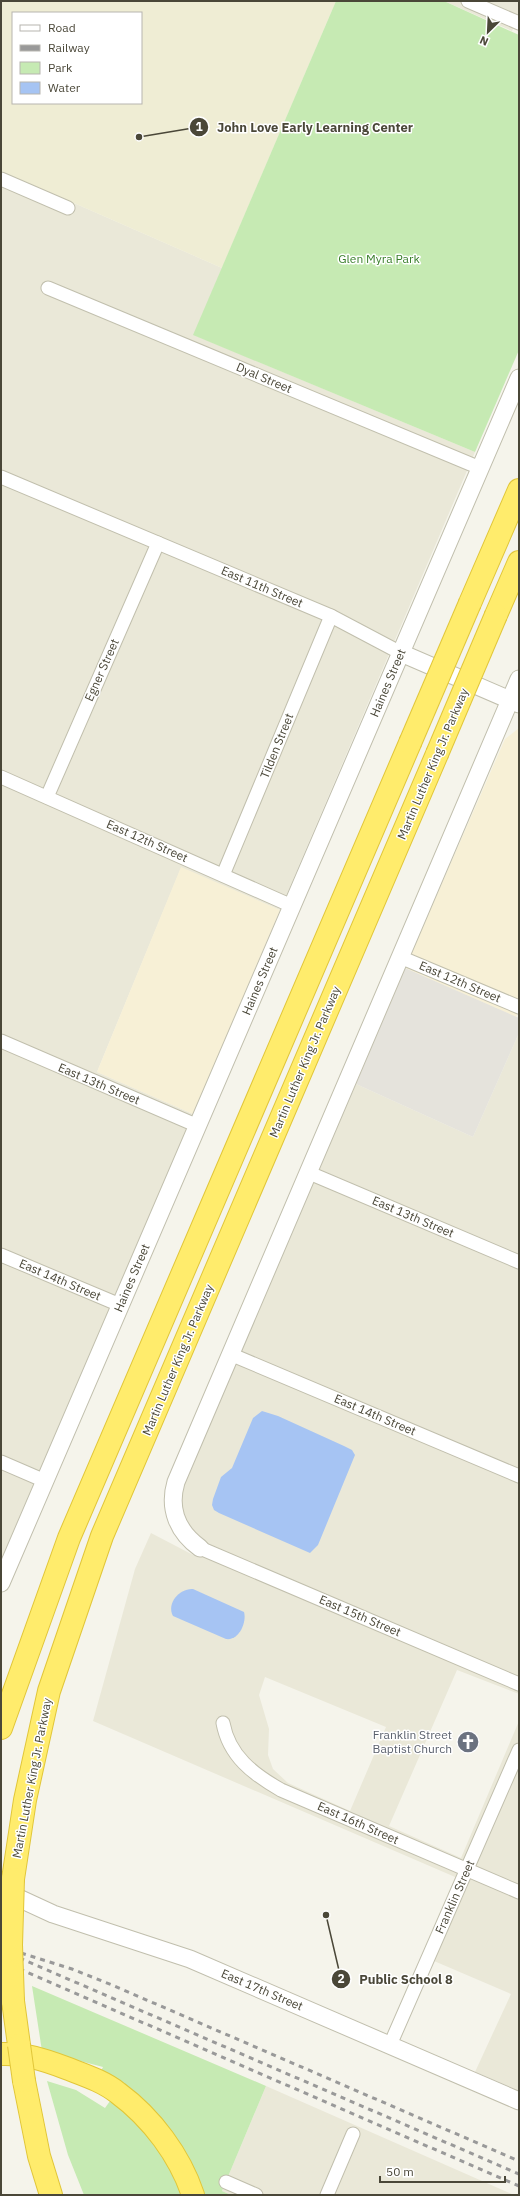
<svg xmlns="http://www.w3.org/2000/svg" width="520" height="2196" viewBox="0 0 520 2196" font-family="'IBM Plex Sans',sans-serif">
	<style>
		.residential { fill: #eae8d8; fill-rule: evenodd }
		.commercial { fill: #f7f0d6 }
		.industrial { fill: #e5e3dc }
		.education { fill: #efedd4; fill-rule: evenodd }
		.green { fill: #c6eab3 }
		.water { fill: #a6c4f3 }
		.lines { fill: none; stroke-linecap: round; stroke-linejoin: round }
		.minor-casing { stroke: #c1bfad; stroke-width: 15 }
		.tertiary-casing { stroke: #c1bfad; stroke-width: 19 }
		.motorway-casing { stroke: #e1c639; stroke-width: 24 }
		.minor { stroke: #fff; stroke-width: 13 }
		.tertiary { stroke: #fff; stroke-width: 17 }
		.motorway { stroke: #ffec6c; stroke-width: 22 }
		.rail { stroke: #999; stroke-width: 3; stroke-dasharray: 5 5; stroke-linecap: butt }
		.motorway-bridge-casing { stroke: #e1c639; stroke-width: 24; stroke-linecap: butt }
		.motorway-bridge { stroke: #ffec6c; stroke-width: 22 }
		.labels { text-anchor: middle; stroke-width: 3; stroke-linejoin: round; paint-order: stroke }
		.park-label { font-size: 12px; fill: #387e29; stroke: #fff }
		.street-label { font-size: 12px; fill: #4a4738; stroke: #fff }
		.worship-label { font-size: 12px; fill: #5b616d; stroke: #fff; text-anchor: end }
		.leader { fill: none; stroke: #4a4738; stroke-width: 1.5 }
		.callout-dot { fill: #4a4738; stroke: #fff; stroke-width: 1.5 }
		.mark-label { font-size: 12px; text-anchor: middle; font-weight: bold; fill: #fff }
		.callout-label { font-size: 13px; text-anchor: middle; font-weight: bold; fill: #4a4738; stroke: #fff; stroke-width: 3; stroke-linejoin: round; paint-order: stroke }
	</style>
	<rect width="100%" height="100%" fill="#f5f4eb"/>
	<g class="residential">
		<polygon points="444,1 519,1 519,15 512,31"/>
		<polygon points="1,171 222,268 194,335 475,452 280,910 181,868 97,1072 193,1114 1,1560"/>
		<path d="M519 1033V1694L457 1670 389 1826 461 1858 519 1721V2091L475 2072 511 1994 434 1961 469 1883 93 1721 135 1569 151 1533 197 1557 204 1541 191 1531 182 1513 180 1497 183 1482 356 1084 473 1137ZM265 1677 386 1727 350 1811 288 1783 273 1769 268 1755 269 1729 259 1695Z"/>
		<polygon points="266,2086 514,2195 231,2195 222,2191"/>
	</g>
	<g class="commercial">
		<polygon points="519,728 519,1009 516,1017 405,968 505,739"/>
		<polygon points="181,867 280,910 193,1114 97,1072"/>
	</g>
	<polygon class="industrial" points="405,968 519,1018 519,1033 473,1137 356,1084"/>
	<path class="education" d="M1 1H336L222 268 1 171ZM13 13H141V103H13Z"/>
	<g class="green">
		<polygon points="336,1 444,1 519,35 519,350 475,452 193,335"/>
		<polygon points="32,1986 266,2086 222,2191 231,2195 202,2195 99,2075 103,2067 42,2051"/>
		<path d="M47 2081 76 2090 105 2108 110 2101C150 2129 162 2154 185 2195H84L68 2155Z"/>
	</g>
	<g class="water">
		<polygon points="262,1411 278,1416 344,1446 352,1450 355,1455 318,1545 310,1553 219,1513 214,1510 212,1505 213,1499 221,1477 232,1468 253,1418"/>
		<path d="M193 1589 244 1612C247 1622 239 1641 226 1639L173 1616C166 1603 180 1588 193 1589Z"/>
	</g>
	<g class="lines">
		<g class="minor-casing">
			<g id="minor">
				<polyline points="468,1 519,23"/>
				<polyline points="1,179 68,208"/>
				<polyline points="48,288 480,468"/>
				<polyline points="1,477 331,616 401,653"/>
				<polyline points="1,777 292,906"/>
				<polyline points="47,797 158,543"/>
				<polyline points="223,875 331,616"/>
				<polyline points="400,957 519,1007"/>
				<polyline points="1,1041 198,1126"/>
				<polyline points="307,1172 519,1262"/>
				<polyline points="1,1255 120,1305"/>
				<polyline points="230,1354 519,1476"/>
				<polyline points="1,1462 45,1481"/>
				<polyline points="200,1548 519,1684"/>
				<path d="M223 1723C229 1756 253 1774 281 1790L519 1892"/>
				<polyline points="390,2045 519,1750"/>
				<polyline points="226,2182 256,2195"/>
				<polyline points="327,2195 353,2134"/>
			</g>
		</g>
		<g class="tertiary-casing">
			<g id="tertiary">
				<polyline points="401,653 519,704"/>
				<path d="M200 1548C178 1532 168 1509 176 1482L519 679"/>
				<polyline points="1,1583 519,378"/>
				<polyline points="1,1890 53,1914 190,1959 519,2101"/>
			</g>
		</g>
		<g class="motorway-casing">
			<g id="motorway">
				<polyline points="470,603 519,490"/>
				<polyline points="496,615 519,562"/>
				<polyline points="1,1728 69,1538 410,743"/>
				<polyline points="13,1879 25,1800 49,1691 102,1536 437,754"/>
				<polyline points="13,2001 19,2045"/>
				<path d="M1 2054C24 2053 45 2060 66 2068 84 2075 103 2081 118 2093 152 2118 180 2156 193 2195"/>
				<polyline points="24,2081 39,2156 51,2195"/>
			</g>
		</g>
		<use href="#minor" class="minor"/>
		<use href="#tertiary" class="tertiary"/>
		<use href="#motorway" class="motorway"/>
		<g class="rail">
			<polyline points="1,1950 519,2174"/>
			<polyline points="21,1953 72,1969 112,1985 519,2161"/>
			<polyline points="1,1961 519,2186"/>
		</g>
		<g class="motorway-bridge-casing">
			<g id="motorway-bridge">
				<polyline points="410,743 470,603"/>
				<polyline points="437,754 496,615"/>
				<polyline points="13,1879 11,1945 13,2001"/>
				<polyline points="19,2045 24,2081"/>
			</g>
		</g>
		<use href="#motorway-bridge" class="motorway-bridge"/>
	</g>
	<defs>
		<g id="church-disc" transform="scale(1.15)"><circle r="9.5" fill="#6b7280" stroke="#fff"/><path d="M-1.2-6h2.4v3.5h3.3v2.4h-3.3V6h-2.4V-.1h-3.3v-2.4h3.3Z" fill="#fff"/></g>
	</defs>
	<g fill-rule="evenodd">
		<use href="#church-disc" x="468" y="1742"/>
	</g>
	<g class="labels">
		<g class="park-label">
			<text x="379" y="263">Glen Myra Park</text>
		</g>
		<g class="street-label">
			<text transform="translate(264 378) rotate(23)" y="4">Dyal Street</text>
			<text transform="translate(262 587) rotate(23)" y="4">East 11th Street</text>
			<text transform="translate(102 670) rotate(-66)" y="4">Egner Street</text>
			<text transform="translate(388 683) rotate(-67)" y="4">Haines Street</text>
			<text transform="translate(277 746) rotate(-68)" y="4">Tilden Street</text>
			<text transform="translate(433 764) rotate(-67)" y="4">Martin Luther King Jr. Parkway</text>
			<text transform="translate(147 841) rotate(24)" y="4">East 12th Street</text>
			<text transform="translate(260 981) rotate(-67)" y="4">Haines Street</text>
			<text transform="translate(460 982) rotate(23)" y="4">East 12th Street</text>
			<text transform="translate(305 1062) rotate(-67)" y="4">Martin Luther King Jr. Parkway</text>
			<text transform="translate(99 1084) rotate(23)" y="4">East 13th Street</text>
			<text transform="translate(413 1217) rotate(23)" y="4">East 13th Street</text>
			<text transform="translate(132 1278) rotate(-67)" y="4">Haines Street</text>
			<text transform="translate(60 1280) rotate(23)" y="4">East 14th Street</text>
			<text transform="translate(178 1360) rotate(-67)" y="4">Martin Luther King Jr. Parkway</text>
			<text transform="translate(375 1415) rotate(23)" y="4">East 14th Street</text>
			<text transform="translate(360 1616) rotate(23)" y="4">East 15th Street</text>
			<text transform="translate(32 1778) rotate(-79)" y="4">Martin Luther King Jr. Parkway</text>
			<text transform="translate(358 1823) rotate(24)" y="4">East 16th Street</text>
			<text transform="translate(455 1897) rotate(-66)" y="4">Franklin Street</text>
			<text transform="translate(262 1990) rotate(23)" y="4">East 17th Street</text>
		</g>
		<g class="worship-label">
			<text x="452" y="1739">Franklin Street<tspan x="452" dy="14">Baptist Church</tspan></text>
		</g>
	</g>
	<path class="leader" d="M139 137L199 127M326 1915L341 1979"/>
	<g class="callout-dot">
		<circle cx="139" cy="137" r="4"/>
		<circle cx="326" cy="1915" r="4"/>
		<circle cx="199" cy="127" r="10"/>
		<circle cx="341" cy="1979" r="10"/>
	</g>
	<g class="mark-label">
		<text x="199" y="131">1</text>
		<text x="341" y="1983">2</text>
	</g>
	<g class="callout-label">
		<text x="315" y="132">John Love Early Learning Center</text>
		<text x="406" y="1984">Public School 8</text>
	</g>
	<rect width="520" height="2196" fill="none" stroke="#4a4738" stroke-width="4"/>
	<rect x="12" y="12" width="130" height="92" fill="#ffffff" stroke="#b7b5af"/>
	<rect x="20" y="25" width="20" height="6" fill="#ffffff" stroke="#b7b5af"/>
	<text x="48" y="32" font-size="12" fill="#4a4738">Road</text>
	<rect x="20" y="45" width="20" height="6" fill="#999999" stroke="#b7b5af"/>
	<text x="48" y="52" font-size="12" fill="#4a4738">Railway</text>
	<rect x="20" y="62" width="20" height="12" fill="#c6eab3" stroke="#b7b5af"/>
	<text x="48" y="72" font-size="12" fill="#4a4738">Park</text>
	<rect x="20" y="82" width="20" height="12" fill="#a6c4f3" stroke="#b7b5af"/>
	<text x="48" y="92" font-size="12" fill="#4a4738">Water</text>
	<g transform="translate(488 32) rotate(204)" stroke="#ffffff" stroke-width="3" paint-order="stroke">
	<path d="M0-3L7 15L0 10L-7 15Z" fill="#4a4738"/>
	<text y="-6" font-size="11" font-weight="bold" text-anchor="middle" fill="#4a4738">N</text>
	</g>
	<path d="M380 2176v6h125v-6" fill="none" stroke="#4a4738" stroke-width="2"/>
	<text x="386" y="2176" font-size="12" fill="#4a4738" stroke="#ffffff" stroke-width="3" paint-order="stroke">50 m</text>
</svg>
